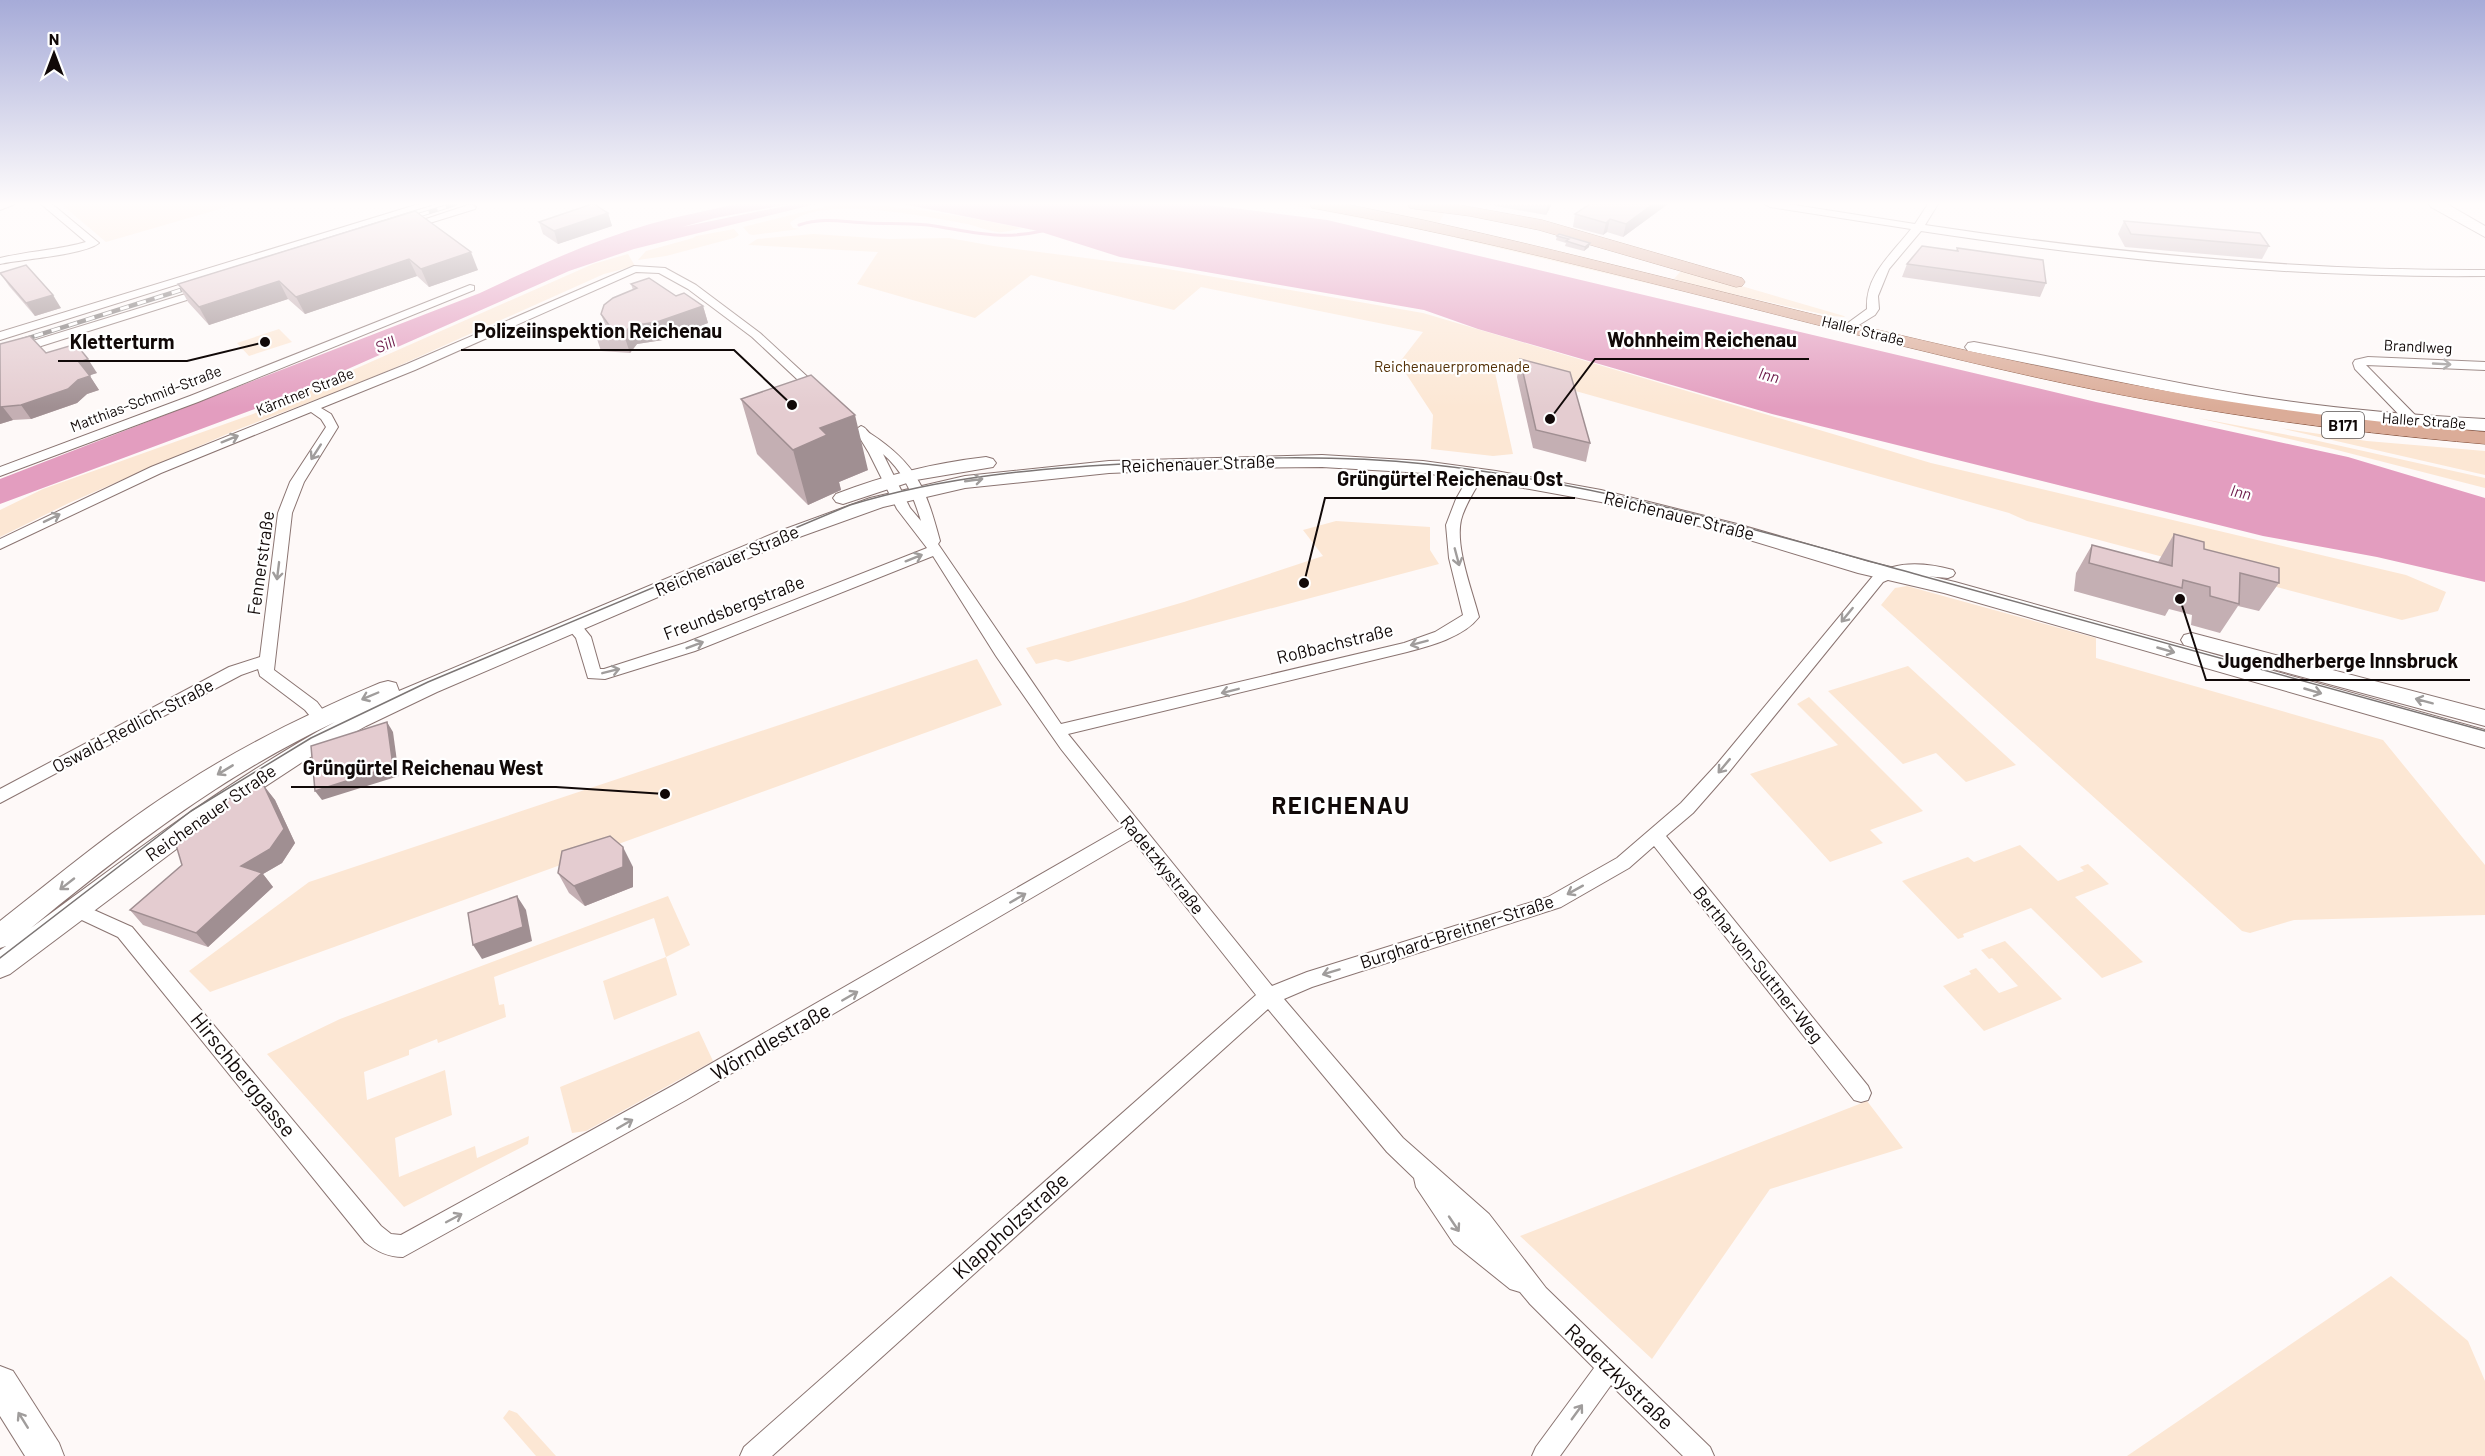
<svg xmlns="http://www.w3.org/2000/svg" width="2485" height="1456" viewBox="0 0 2485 1456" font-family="Barlow,sans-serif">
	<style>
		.green { fill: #fce7d4 }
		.water { fill: #e39dbf }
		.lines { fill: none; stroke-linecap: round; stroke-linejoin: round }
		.stream { stroke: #e39dbf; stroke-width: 3 }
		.street-casing { stroke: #8a7471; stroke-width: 2 }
		.secondary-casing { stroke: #8a7471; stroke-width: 2 }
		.primary-casing { stroke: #854f39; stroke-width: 1 }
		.street { fill: #fff; fill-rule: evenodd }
		.secondary { fill: #fff; fill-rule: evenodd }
		.primary { fill: #dbac98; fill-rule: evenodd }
		.tram { stroke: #7c7675; stroke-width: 1.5 }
		.rail-casing { stroke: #7c7675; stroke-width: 4.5 }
		.rail { stroke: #fff; stroke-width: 3; stroke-dasharray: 9; stroke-linecap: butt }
		.wall { fill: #c4afb3 }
		.shaded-wall { fill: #a08f92 }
		.building { fill: #e4ccd0; stroke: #a08f92; stroke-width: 1.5 }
		.oneway { stroke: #a09d9c }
		.labels { text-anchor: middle; stroke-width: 4.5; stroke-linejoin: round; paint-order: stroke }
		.far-street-label { font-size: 15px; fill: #110908; stroke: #fff }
		.far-park-label { font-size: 15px; fill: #532f05; stroke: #fff }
		.far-water-label { font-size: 16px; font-style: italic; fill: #70204e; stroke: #fff }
		.shield { fill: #fff; stroke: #585352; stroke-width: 1.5 }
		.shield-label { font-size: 16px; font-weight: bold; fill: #110908 }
		.street-label { font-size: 18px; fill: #110908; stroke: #fff }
		.near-street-label { font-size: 21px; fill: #110908; stroke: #fff }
		.district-label { font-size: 24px; font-weight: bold; letter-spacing: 1.5px; fill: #110908; stroke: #fff }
		.leader { fill: none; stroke: #110908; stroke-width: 2 }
		.callout-dot { fill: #110908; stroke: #fff; stroke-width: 2 }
		.callout-label { font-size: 20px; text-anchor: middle; font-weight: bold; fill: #110908; stroke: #fff; stroke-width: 4.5; stroke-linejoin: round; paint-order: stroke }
	</style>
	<rect width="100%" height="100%" fill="#fef9f8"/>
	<g class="green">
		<polygon points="61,204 237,204 106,242"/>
		<path d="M835 204C898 204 959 215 1021 228 1014 230 1005 233 998 232 988 231 977 226 967 224 928 217 821 194 790 223L793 228 800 229 753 235 749 234 743 227Z"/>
		<polygon points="1285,204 1303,204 1347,212 1466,237 1697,295 1427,231"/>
		<polygon points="1332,204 1398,204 1446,210 1439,223 1424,222"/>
		<polygon points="734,229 739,235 734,238 666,256 638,260 646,251 693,238 696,236"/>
		<polygon points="813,234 889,239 949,238 994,246 1162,268 1423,313 1931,463 2406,575 2446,592 2438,611 2402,620 2027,521 2009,513 1494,368 1513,454 1493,456 1431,449 1433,415 1399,363 1423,332 1201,287 1174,310 1031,275 975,318 857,284 878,252 748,245 757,239"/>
		<polygon points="628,254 635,266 604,274 365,381 234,431 69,503 0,537 0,510 43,489 253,414 593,264"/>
		<polygon points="1690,271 1844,316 1845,317 1831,316 1706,288 1674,279 1680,272"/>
		<polygon points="279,329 292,342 249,356 237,343"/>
		<polygon points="2198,418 2314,440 2485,478 2485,488 2333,449"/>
		<polygon points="2280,428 2367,441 2485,451 2485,475"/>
		<polygon points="1336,521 1430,527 1430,550 1439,564 1068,662 1056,659 1036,664 1026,648 1184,602 1323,556 1303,530"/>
		<polygon points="1907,586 2096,638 2096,658 2383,740 2485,865 2485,915 2294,920 2250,933 2242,931 1881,605 1895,588"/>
		<polygon points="977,659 1002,705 210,992 189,971 309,882"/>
		<polygon points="1908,666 2016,765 1966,782 1936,753 1903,764 1828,691"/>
		<polygon points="1809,697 1923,811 1870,830 1883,843 1830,862 1750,774 1838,745 1797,704"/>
		<polygon points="2020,845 2058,881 2084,871 2080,867 2088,864 2109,884 2075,897 2143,962 2102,978 2031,908 1963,934 1964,937 1958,939 1902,881 1968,857 1974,862"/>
		<polygon points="668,896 690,945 666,957 677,995 614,1020 603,981 666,957 654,918 494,977 499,1005 504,1004 506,1017 438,1043 437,1039 409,1050 409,1055 364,1072 367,1100 445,1070 452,1115 395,1138 399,1177 475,1146 477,1158 529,1136 528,1144 404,1207 267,1054 340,1019"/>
		<polygon points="2005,941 2062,999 1984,1031 1943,986 1971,974 1969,971 1976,968 1999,993 2018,986 1992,958 1989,959 1981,950"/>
		<polygon points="699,1031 713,1061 586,1131 572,1133 560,1087"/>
		<polygon points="1867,1101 1903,1148 1770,1189 1652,1359 1520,1236"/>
		<polygon points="2391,1276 2468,1341 2485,1381 2485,1456 2127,1456"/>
		<polygon points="509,1410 517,1413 556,1456 536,1456 503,1418"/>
	</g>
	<g class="water">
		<path d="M735 204H790L715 218 682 227 795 204H816L634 249 569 271 271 403 0 504V479L480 293C535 267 591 241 650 224 678 216 707 211 735 204Z"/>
		<polygon points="903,204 1202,204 1327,220 2096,402 2348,457 2485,498 2485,582 2377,557 2263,536 1772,414 1478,329 1424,310 1120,257 1038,231"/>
	</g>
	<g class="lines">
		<path class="stream" d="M799 225C823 217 843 222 867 223 887 224 908 223 928 225 970 231 999 241 1042 231"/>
		<g class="street-casing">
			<g id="street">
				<polygon points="0,204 15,204 0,210"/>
				<path d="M41 204H52L99 243C84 255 23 259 0 264V258C29 251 58 250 86 242Z"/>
				<polygon points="419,204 434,204 0,340 0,332"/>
				<polygon points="471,204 476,207 475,209 407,230 402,227"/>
				<path d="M1765 204H1788L1915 224 1928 204H1938L1925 225C2111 253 2297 271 2485 270V276C2294 278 2110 260 1921 231L1889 269 1878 296 1879 309 1875 315 1849 331 1845 329V325L1867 309C1865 275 1892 254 1911 229L1770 207Z"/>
				<polygon points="634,266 665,268 696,285 760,333 825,393 823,396 815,396 752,337 688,289 659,273 636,272 415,370 321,408 331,414 338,427 304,482 292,513 274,670 317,702 329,718 327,722 315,722 305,710 260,676 258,669 241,675 0,803 0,789 229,667 260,657 278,513 290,482 326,427 321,419 311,412 161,473 0,549 0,539 151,467 407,364"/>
				<polygon points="470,285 474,286 474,290 198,402 0,476 0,467 190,396"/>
				<polygon points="205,288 211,291 209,293 0,359 0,351"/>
				<polygon points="2368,357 2485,362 2485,370 2366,365 2419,419 2420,422 2419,425 2409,425 2355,369 2353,363 2355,360"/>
				<path d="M861 426C867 428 866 431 871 434 917 464 926 489 940 541L938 544 1061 724 1404 643 1435 632 1463 615 1449 558 1446 525 1456 499 1472 471 1477 470 1482 471 1484 474C1476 489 1465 504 1461 520 1455 547 1472 590 1479 617 1464 637 1430 646 1407 652L1068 734 1272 986 1307 972 1548 897 1617 858 1681 803 1717 764 1873 576C1896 560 1927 563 1953 570L1955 573 1953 576 1948 578 1902 574 1883 582 1729 772 1693 813 1666 836 1868 1086 1871 1093 1868 1100 1861 1102 1854 1100 1654 846 1629 868 1561 907 1312 987 1284 999 1403 1138 1489 1214 1546 1288 1710 1447 1714 1456H1683L1611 1385 1560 1456H1532L1536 1447 1594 1368 1530 1304 1520 1292 1510 1289 1454 1244 1416 1187 1414 1178 1387 1152 1268 1009 772 1456H740L744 1447 1256 995 1132 839 686 1100 403 1257C388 1257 376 1251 365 1242L118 937 69 914 67 909 69 904 76 902 132 927 381 1226 391 1234 401 1235 672 1086 1123 827 1061 749 996 656 933 556 695 651 605 679 588 678 576 638 565 625 568 621H578L591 637 600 669H604L685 643 927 548 897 509 869 453 855 430ZM883 454C904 472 913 495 921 521L910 508Z"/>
			</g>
		</g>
		<g class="secondary-casing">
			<g id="secondary">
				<polygon points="2429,204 2447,204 2485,226 2485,237 2431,207"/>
				<path d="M1974 342C2065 359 2155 380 2246 395 2325 408 2405 415 2485 419V431L2382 423 2278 411 2180 394 1968 351 1965 347 1968 343Z"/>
				<path d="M1322 455 1423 461 1496 471 1601 490 1737 524 1869 562 1955 582 2485 730V748L1944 593 1858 573 1723 532 1601 502 1496 483 1423 473 1322 467 1235 468 1109 473 965 488 883 507 791 540 437 692 366 726 307 759 223 814 10 974 0 978V950L6 946 0 948V921C59 875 118 825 182 785 244 745 311 712 380 683L388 681 396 683 399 691 777 532 870 498 965 476 1109 461ZM335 722C227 781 130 855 31 928 130 847 218 778 335 722Z"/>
				<path d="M986 457 993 459 996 463 993 467 916 480 843 504 836 502 833 498 836 494C885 475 934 463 986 457Z"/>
				<polygon points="2192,633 2485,710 2485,726 2184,645 2181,640 2184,635"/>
				<polygon points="0,1366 13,1371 59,1443 64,1456 25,1456 0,1416"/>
			</g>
		</g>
		<g class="primary-casing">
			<g id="primary">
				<path d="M1310 204H1345L1423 220C1666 274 1906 344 2150 388 2261 409 2373 422 2485 432V444C2333 431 2184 410 2035 377 1796 324 1560 253 1318 209L1312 208Z"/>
				<polygon points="1408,204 1454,204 1542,220 1742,278 1745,282 1742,286 1736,287 1539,230 1470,216 1416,209 1410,208"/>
			</g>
		</g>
		<use href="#street" class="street"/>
		<use href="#secondary" class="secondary"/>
		<use href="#primary" class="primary"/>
		<path class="tram" d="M0 958 191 811 311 738 428 682 850 505C945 476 1041 468 1140 463 1235 458 1331 454 1426 464 1596 482 1761 531 1926 577 2112 628 2298 680 2485 731"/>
		<g class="rail-casing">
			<g id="rail">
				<polyline points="403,220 455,204"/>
				<polyline points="0,347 197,285"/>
			</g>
		</g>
		<use href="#rail" class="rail"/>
	</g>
	<g class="wall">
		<polygon points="1484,204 1552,204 1546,215"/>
		<polygon points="1668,204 1623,237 1607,232 1603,235 1573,227 1575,214"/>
		<polygon points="415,211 478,270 429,287 417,276 305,314 288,299 209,325 188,302 178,284"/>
		<polygon points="608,213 612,226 558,244 543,234 539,222"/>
		<polygon points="2124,221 2269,246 2262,259 2125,247 2118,234"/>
		<polygon points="1559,234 1589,247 1584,251 1565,246 1566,243 1556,240 1557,236"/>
		<polygon points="1957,248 2046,283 2040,297 1902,277 1907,264 1956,251"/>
		<polygon points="0,273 61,308 35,316 9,286"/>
		<polygon points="631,284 676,296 703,306 708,323 663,340 637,344 630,353 601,351 595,333 606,327 601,314 633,290"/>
		<polygon points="0,344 46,353 97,373 89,375 99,390 87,394 77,403 31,419 13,420 0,424"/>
		<polygon points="1520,359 1590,443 1586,462 1533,448 1517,377"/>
		<polygon points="741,399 868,470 839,482 841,490 808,505 757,454"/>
		<polygon points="2174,534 2204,549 2279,583 2259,611 2238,606 2220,633 2191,625 2192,615 2169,609 2165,616 2074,591 2076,573 2092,545 2158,562"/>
		<polygon points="264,786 275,800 295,843 282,863 263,874 273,887 208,947 143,925 130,910 182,865 183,831"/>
		<polygon points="633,867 633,887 585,906 569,893 558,873"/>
	</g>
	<g class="shaded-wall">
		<polygon points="1548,204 1552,204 1546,215"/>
		<polygon points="1653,204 1668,204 1623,237 1626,224"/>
		<polygon points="608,213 612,226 558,244 554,231"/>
		<polygon points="1610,219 1607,232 1603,235 1606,223"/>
		<polygon points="1590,243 1589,247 1584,251 1585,247"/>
		<polygon points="471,252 478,270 429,287 421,269"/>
		<polygon points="409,259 417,276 305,314 296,297"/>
		<polygon points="279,281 288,299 209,325 199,307"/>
		<polygon points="53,295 61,308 35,316 26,303"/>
		<polygon points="703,306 708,323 663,340 637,344 630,353 624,335 630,326"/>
		<polygon points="88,359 97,373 88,376 79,362"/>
		<polygon points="90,376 99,390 87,394 77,403 31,419 21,405 78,380"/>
		<polygon points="2,406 13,420 0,424 0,407"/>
		<polygon points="855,415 868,470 839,482 841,490 808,505 793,450 820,428"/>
		<polygon points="387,722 393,732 399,776 322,800 315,791"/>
		<polygon points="264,786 275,800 295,843 282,863 263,874 273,887 208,947 196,933 241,866"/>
		<polygon points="623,847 633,867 633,887 585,906 574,886"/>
		<polygon points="517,896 526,910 532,941 482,959 473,945"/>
	</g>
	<g class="building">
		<polygon points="592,204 594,204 608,213 554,231 539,222"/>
		<polygon points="1590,204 1653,204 1626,224 1610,219 1606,223 1575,214"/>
		<polygon points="415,211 471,252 421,269 409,259 296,297 279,281 199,307 178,284"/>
		<polygon points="2124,221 2260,233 2269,246 2131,234"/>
		<polygon points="1559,234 1590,243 1585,247 1566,241 1569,239 1557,236"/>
		<polygon points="1922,246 1958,251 1957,248 2043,260 2046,283 1907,264"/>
		<polygon points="26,265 53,295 26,303 0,273"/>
		<polygon points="649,278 676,296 684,293 703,306 657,322 630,326 624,335 595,333 609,325 601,314 604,305 613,298 637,288 631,284"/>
		<polygon points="30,336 46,353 76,344 88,359 79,362 90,376 78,380 68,389 21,405 0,407 0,344"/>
		<polygon points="1520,359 1570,372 1590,443 1536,430"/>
		<polygon points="811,375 855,415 820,428 827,435 793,450 741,399"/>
		<polygon points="2174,534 2204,542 2204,549 2279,568 2279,583 2240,573 2239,604 2210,596 2210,587 2183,580 2182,588 2089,563 2092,545 2172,566"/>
		<polygon points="387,722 393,766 315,791 311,746"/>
		<polygon points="252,784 264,786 284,829 270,849 241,866 262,873 196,933 130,910 182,865 173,835 183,831 193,821"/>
		<polygon points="610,836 623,847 623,867 574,886 558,873 562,851"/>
		<polygon points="517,896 523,927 473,945 468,913"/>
	</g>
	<defs><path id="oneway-shaft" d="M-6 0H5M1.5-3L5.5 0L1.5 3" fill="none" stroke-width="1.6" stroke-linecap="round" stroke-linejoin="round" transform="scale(1.5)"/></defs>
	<g class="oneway">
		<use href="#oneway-shaft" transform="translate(2442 364) rotate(3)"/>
		<use href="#oneway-shaft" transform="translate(230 439) rotate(-22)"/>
		<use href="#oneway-shaft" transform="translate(316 452) rotate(123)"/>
		<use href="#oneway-shaft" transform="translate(974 480) rotate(-8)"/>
		<use href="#oneway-shaft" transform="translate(52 518) rotate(-26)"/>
		<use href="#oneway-shaft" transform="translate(1457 557) rotate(75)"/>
		<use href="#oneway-shaft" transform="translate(914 558) rotate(-22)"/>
		<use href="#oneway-shaft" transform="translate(278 571) rotate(97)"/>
		<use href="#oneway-shaft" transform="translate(1847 615) rotate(129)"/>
		<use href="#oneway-shaft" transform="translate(1419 643) rotate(165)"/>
		<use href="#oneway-shaft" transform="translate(695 645) rotate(-21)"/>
		<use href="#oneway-shaft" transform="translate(2166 650) rotate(16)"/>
		<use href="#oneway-shaft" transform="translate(611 671) rotate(-14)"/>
		<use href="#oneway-shaft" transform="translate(1230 691) rotate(166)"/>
		<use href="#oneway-shaft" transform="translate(2313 691) rotate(16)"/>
		<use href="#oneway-shaft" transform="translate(370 696) rotate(157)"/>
		<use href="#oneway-shaft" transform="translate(2424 701) rotate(-165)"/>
		<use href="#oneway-shaft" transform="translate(1724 766) rotate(130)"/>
		<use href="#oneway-shaft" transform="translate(225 770) rotate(149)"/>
		<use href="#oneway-shaft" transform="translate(67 884) rotate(142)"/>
		<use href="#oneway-shaft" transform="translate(1575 890) rotate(151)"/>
		<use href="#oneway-shaft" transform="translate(1018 898) rotate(-30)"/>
		<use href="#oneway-shaft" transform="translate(1331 972) rotate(163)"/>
		<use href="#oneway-shaft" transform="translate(850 996) rotate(-30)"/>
		<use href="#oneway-shaft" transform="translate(625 1124) rotate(-30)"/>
		<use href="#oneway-shaft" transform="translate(454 1218) rotate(-28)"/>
		<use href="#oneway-shaft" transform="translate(1454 1224) rotate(56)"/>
		<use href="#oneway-shaft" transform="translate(1577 1412) rotate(-54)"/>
		<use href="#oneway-shaft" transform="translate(23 1420) rotate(-122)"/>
	</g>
	<linearGradient id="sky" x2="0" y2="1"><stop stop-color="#a6abd8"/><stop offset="0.5" stop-color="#fffcfc"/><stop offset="1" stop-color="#fffcfc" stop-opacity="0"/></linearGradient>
	<rect width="2485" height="408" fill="url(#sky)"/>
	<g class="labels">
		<g class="far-street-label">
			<text transform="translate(1863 331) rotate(14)" y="5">Haller Straße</text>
			<text transform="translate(2418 347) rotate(3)" y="5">Brandlweg</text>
			<text transform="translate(305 392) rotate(-22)" y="5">Kärntner Straße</text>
			<text transform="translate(146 399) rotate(-21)" y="5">Matthias-Schmid-Straße</text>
			<text transform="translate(2424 421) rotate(4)" y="5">Haller Straße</text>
		</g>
		<g class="far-park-label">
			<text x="1452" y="372">Reichenauerpromenade</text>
		</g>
		<g class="far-water-label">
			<text transform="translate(385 344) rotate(-23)" y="6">Sill</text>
			<text transform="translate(1769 375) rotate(15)" y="6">Inn</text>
			<text transform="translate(2241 492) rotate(13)" y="6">Inn</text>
		</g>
		<rect class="shield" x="2322" y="412" width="42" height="26" rx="4.5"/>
		<g class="shield-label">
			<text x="2343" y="431">B171</text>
		</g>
		<g class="street-label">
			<text transform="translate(1198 464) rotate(-2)" y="6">Reichenauer Straße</text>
			<text transform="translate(1679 516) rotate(14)" y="6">Reichenauer Straße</text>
			<text transform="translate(727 561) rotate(-23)" y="6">Reichenauer Straße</text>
			<text transform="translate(261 563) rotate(-82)" y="6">Fennerstraße</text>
			<text transform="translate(734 608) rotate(-21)" y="6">Freundsbergstraße</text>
			<text transform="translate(1335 644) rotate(-14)" y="6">Roßbachstraße</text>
			<text transform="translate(133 726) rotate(-28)" y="6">Oswald-Redlich-Straße</text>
			<text transform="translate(211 813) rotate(-35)" y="6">Reichenauer Straße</text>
			<text transform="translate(1162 865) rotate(51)" y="6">Radetzkystraße</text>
			<text transform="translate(1457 932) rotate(-18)" y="6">Burghard-Breitner-Straße</text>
			<text transform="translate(1758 965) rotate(51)" y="6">Bertha-von-Suttner-Weg</text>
		</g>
		<g class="near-street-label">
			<text transform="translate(771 1042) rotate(-30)" y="7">Wörndlestraße</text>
			<text transform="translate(243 1075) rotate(51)" y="7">Hirschberggasse</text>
			<text transform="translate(1011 1226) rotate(-42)" y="7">Klappholzstraße</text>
			<text transform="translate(1619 1377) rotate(44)" y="7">Radetzkystraße</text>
		</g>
		<g class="district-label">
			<text x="1341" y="814">REICHENAU</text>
		</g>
	</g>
	<path class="leader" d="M792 405L734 350H461M1550 419L1595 359H1809M265 342L187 361H58M1304 583L1325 498H1575M2180 599L2206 680H2470M665 794L556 787H291"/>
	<g class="callout-dot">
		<circle cx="792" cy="405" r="6"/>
		<circle cx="1550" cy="419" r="6"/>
		<circle cx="265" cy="342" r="6"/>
		<circle cx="1304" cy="583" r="6"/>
		<circle cx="2180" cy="599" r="6"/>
		<circle cx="665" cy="794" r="6"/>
	</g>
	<g class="callout-label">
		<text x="598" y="338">Polizeiinspektion Reichenau</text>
		<text x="1702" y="347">Wohnheim Reichenau</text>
		<text x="122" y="349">Kletterturm</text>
		<text x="1450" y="486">Grüngürtel Reichenau Ost</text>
		<text x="2338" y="668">Jugendherberge Innsbruck</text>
		<text x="423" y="775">Grüngürtel Reichenau West</text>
	</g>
	<g transform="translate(54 54)" stroke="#ffffff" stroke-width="4.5" paint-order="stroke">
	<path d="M0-4.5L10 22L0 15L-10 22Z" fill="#110908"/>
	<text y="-9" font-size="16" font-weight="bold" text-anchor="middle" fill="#110908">N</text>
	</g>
</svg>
